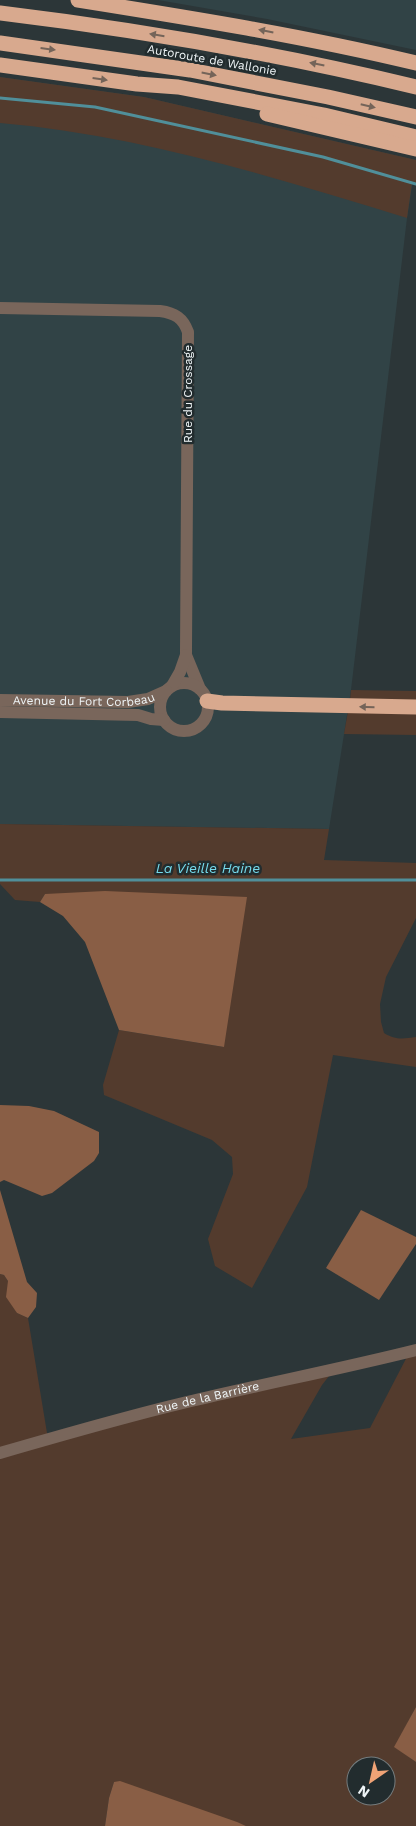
<svg xmlns="http://www.w3.org/2000/svg" width="416" height="1826" viewBox="0 0 416 1826" font-family="'Work Sans',sans-serif">
	<style>
		.built { fill: #314346 }
		.green { fill: #533b2d; fill-rule: evenodd }
		.forest { fill: #895e45 }
		.lines { fill: none; stroke-linecap: round; stroke-linejoin: round }
		.stream { stroke: #508f9a; stroke-width: 3 }
		.minor { stroke: #79665b; stroke-width: 12 }
		.highway { stroke: #d8a98e; stroke-width: 15 }
		.oneway { fill: #746459 }
		.labels { text-anchor: middle; stroke-width: 5; stroke-linejoin: round; paint-order: stroke }
		.street-label { font-size: 12px; fill: #eff5f7; stroke: #222c2e }
		.water-label { font-size: 14px; font-style: italic; fill: #76dbed; stroke: #222c2e }
	</style>
	<rect width="100%" height="100%" fill="#2c3638"/>
	<g class="built">
		<polygon points="158,0 416,0 416,50 267,19"/>
		<polygon points="0,77 144,97 416,160 407,218 351,690 329,829 0,824"/>
	</g>
	<g class="green">
		<path d="M0 77 144 97 416 160V184L412 183 407 218C274 177 139 135 0 123Z"/>
		<polygon points="351,690 416,691 416,700 350,700"/>
		<polygon points="348,711 416,712 416,735 344,734"/>
		<path d="M0 824 329 829 324 860 416 863V918L386 977 380 1004 381 1022 384 1033C395 1040 403 1039 416 1037V1067L333 1055 307 1187 252 1288 215 1266 208 1239 233 1174 232 1157 212 1140 104 1095 103 1085 119 1030 224 1047 45 894 40 902 15 900 0 884Z"/>
		<path d="M0 1274 4 1275 8 1281 17 1313 28 1318 48 1439 333 1371 322 1385 291 1439 370 1428 410 1351 416 1350V1707L395 1747 416 1762V1826H246L114 1782 109 1798 105 1826H0ZM356 1766H386V1796H356Z"/>
	</g>
	<g class="forest">
		<polygon points="105,891 247,897 224,1047 119,1030 85,942 63,916 40,902 45,894"/>
		<polygon points="0,1105 29,1106 54,1111 99,1132 99,1153 94,1161 52,1193 42,1196 4,1180 0,1182"/>
		<polygon points="0,1190 27,1282 37,1293 36,1307 28,1318 17,1313 6,1297 8,1281 4,1275 0,1274"/>
		<polygon points="361,1210 416,1237 416,1244 379,1300 326,1268"/>
		<polygon points="416,1707 416,1762 394,1747"/>
		<polygon points="120,1781 237,1822 246,1826 105,1826 109,1798 114,1782"/>
	</g>
	<g class="lines">
		<g class="stream">
			<polyline points="0,98 95,107 323,157 416,184"/>
			<polyline points="0,880 416,880"/>
		</g>
		<g class="minor">
			<path d="M0 308 160 311C175 313 183 318 188 332L186 650V655L200 689"/>
			<circle cx="184" cy="707" r="24"/>
			<polyline points="172,686 180,672 186,655"/>
			<path id="s1" d="M0 700 128 702 148 699 166 691"/>
			<polyline points="0,712 138,715 151,719 164,720"/>
			<path id="s2" d="M0 1453C62 1435 124 1417 187 1402 263 1384 340 1369 416 1350"/>
		</g>
		<g class="highway">
			<path d="M78 0C191 18 304 36 416 63"/>
			<path d="M0 13C140 30 279 54 416 87"/>
			<polyline points="0,43 190,70 328,97 416,117"/>
			<polyline points="0,65 137,84 178,87 324,115 416,137"/>
			<polyline points="267,114 416,149"/>
			<polyline points="207,701 222,703 416,707"/>
		</g>
	</g>
	<defs><path id="oneway-solid" d="M-6-.8H1V-3.2L6.5 0L1 3.2V.8H-6Z" transform="scale(1.25)"/></defs>
	<g class="oneway">
		<use href="#oneway-solid" transform="translate(266 31) rotate(-169)"/>
		<use href="#oneway-solid" transform="translate(157 35) rotate(-171)"/>
		<use href="#oneway-solid" transform="translate(48 49) rotate(7)"/>
		<use href="#oneway-solid" transform="translate(317 64) rotate(-169)"/>
		<use href="#oneway-solid" transform="translate(209 74) rotate(11)"/>
		<use href="#oneway-solid" transform="translate(100 79) rotate(8)"/>
		<use href="#oneway-solid" transform="translate(368 106) rotate(13)"/>
		<use href="#oneway-solid" transform="translate(367 707) rotate(-179)"/>
	</g>
	<g class="labels">
		<g class="street-label">
			<text transform="translate(212 60) rotate(10)" y="4">Autoroute de Wallonie</text>
			<text transform="translate(188 394) rotate(-90)" y="4">Rue du Crossage</text>
			<text dy="4" stroke="none"><textPath href="#s1" startOffset="84">Avenue du Fort Corbeau</textPath></text>
			<text dy="4" stroke="none"><textPath href="#s2" startOffset="215">Rue de la Barrière</textPath></text>
		</g>
		<g class="water-label">
			<text x="208" y="873">La Vieille Haine</text>
		</g>
	</g>
	<g transform="translate(371 1781) rotate(214)"><circle r="24" fill="#222c2e" stroke="#747c7e"/>
	<path d="M0-4L9 19L0 12L-9 19Z" fill="#efa376"/>
	<text y="-8" font-size="14" font-weight="bold" text-anchor="middle" fill="#eff5f7">N</text>
	</g>
</svg>
